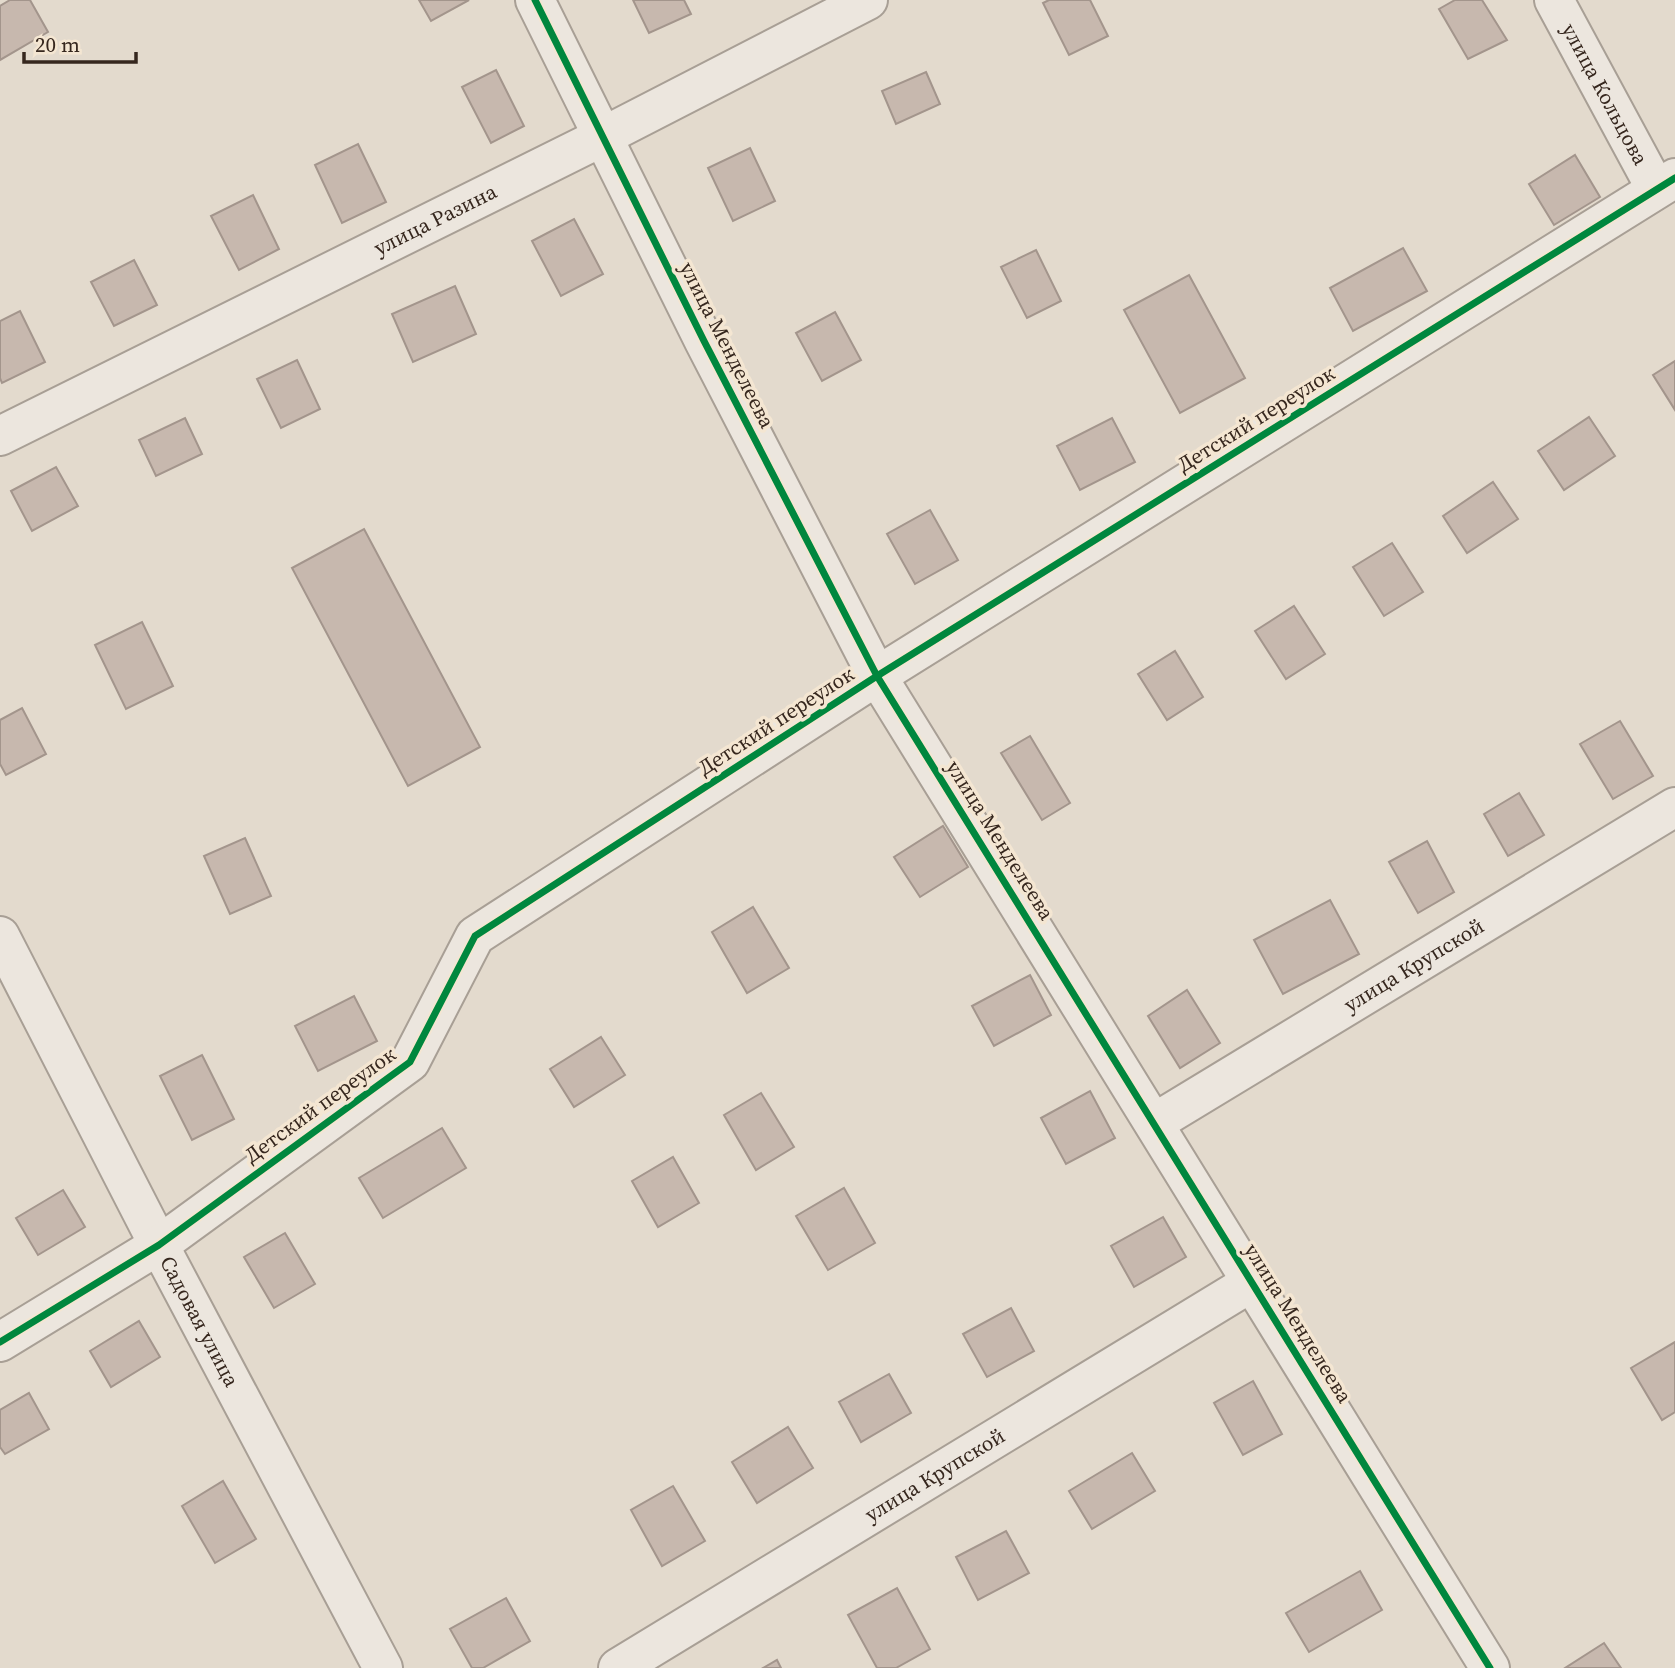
<svg xmlns="http://www.w3.org/2000/svg" width="1675" height="1668" viewBox="0 0 1675 1668" font-family="'Source Serif 4',serif">
	<style>
		.building { fill: #c7b8ae; stroke: #a3958c; stroke-width: 2 }
		.lines { fill: none; stroke-linecap: round; stroke-linejoin: round }
		.street-casing { stroke: #a89f95; stroke-width: 42 }
		.street { stroke: #ece6de; stroke-width: 38 }
		.cycleway-casing { stroke: #f4e6d2; stroke-width: 11 }
		.cycleway { stroke: #00873e; stroke-width: 7 }
		.labels { text-anchor: middle; stroke-width: 7; stroke-linejoin: round; paint-order: stroke }
		.street-label { font-size: 21px; fill: #36271e; stroke: #f4e6d2 }
	</style>
	<rect width="100%" height="100%" fill="#e3dacd"/>
	<g class="building">
		<polygon points="10,0 30,0 48,32 0,60 0,6"/>
		<polygon points="419,0 469,0 431,21"/>
		<polygon points="633,0 684,0 691,14 649,33"/>
		<polygon points="1049,0 1090,0 1108,36 1069,55 1043,3"/>
		<polygon points="1455,0 1482,0 1507,40 1468,59 1439,9"/>
		<polygon points="496,70 524,126 491,143 462,87"/>
		<polygon points="926,72 940,104 896,124 882,91"/>
		<polygon points="358,144 386,202 342,223 315,165"/>
		<polygon points="750,148 775,201 733,221 708,168"/>
		<polygon points="1575,155 1600,197 1554,225 1529,184"/>
		<polygon points="253,195 279,249 239,270 211,216"/>
		<polygon points="574,219 603,274 561,296 532,241"/>
		<polygon points="1403,248 1427,291 1353,331 1330,288"/>
		<polygon points="1036,250 1061,301 1027,318 1001,267"/>
		<polygon points="134,260 157,305 114,326 91,282"/>
		<polygon points="1189,275 1245,378 1180,413 1124,310"/>
		<polygon points="455,286 476,334 413,362 392,314"/>
		<polygon points="20,311 45,362 2,383 0,378 0,321"/>
		<polygon points="835,312 861,360 822,381 796,333"/>
		<polygon points="297,360 320,409 281,428 257,379"/>
		<polygon points="1675,361 1675,410 1653,375"/>
		<polygon points="1589,417 1615,456 1564,490 1538,451"/>
		<polygon points="185,418 202,454 156,476 139,440"/>
		<polygon points="1112,418 1135,462 1080,490 1057,446"/>
		<polygon points="56,467 78,506 32,531 11,491"/>
		<polygon points="1493,482 1518,519 1467,553 1443,516"/>
		<polygon points="930,510 958,560 915,584 887,534"/>
		<polygon points="364,529 480,747 408,786 292,568"/>
		<polygon points="1392,543 1423,592 1384,616 1353,567"/>
		<polygon points="1294,606 1325,654 1286,679 1255,631"/>
		<polygon points="142,622 173,686 126,709 95,645"/>
		<polygon points="1175,651 1203,697 1167,720 1138,674"/>
		<polygon points="22,708 46,754 6,775 0,764 0,720"/>
		<polygon points="1620,721 1653,776 1613,799 1580,744"/>
		<polygon points="1030,736 1070,803 1042,820 1001,753"/>
		<polygon points="1519,793 1544,835 1508,856 1484,814"/>
		<polygon points="943,826 968,867 920,897 894,857"/>
		<polygon points="245,838 271,896 230,914 204,856"/>
		<polygon points="1427,841 1454,892 1418,913 1389,862"/>
		<polygon points="1330,900 1359,954 1283,994 1254,940"/>
		<polygon points="753,907 789,968 747,993 712,932"/>
		<polygon points="1030,975 1051,1015 994,1046 972,1006"/>
		<polygon points="1187,990 1220,1043 1180,1068 1148,1016"/>
		<polygon points="354,996 377,1041 318,1071 295,1026"/>
		<polygon points="601,1037 625,1075 574,1107 550,1069"/>
		<polygon points="202,1055 234,1119 192,1140 160,1076"/>
		<polygon points="1090,1091 1115,1138 1066,1164 1041,1118"/>
		<polygon points="761,1093 794,1147 756,1170 724,1115"/>
		<polygon points="442,1128 466,1168 383,1218 359,1178"/>
		<polygon points="673,1157 699,1203 658,1227 632,1181"/>
		<polygon points="844,1188 875,1243 828,1270 796,1216"/>
		<polygon points="63,1190 85,1227 38,1255 16,1218"/>
		<polygon points="1163,1217 1186,1257 1134,1287 1111,1246"/>
		<polygon points="285,1233 315,1284 274,1308 244,1257"/>
		<polygon points="1011,1308 1034,1351 987,1377 963,1334"/>
		<polygon points="139,1321 160,1357 111,1387 90,1351"/>
		<polygon points="1675,1342 1675,1412 1662,1420 1631,1368"/>
		<polygon points="889,1374 911,1413 861,1442 839,1402"/>
		<polygon points="1253,1381 1282,1434 1243,1455 1214,1403"/>
		<polygon points="29,1393 49,1429 5,1454 0,1447 0,1410"/>
		<polygon points="788,1427 813,1468 757,1503 732,1462"/>
		<polygon points="1132,1453 1155,1491 1092,1529 1069,1491"/>
		<polygon points="223,1481 256,1539 215,1563 182,1506"/>
		<polygon points="673,1486 705,1541 662,1566 631,1510"/>
		<polygon points="1006,1531 1029,1573 978,1600 956,1557"/>
		<polygon points="1360,1571 1382,1610 1309,1652 1286,1613"/>
		<polygon points="897,1588 930,1649 896,1668 877,1668 848,1615"/>
		<polygon points="506,1598 530,1641 483,1668 472,1668 450,1629"/>
		<polygon points="1604,1643 1621,1668 1565,1668"/>
		<polygon points="777,1660 781,1668 763,1668"/>
	</g>
	<g class="lines">
		<g class="street-casing">
			<g id="street">
				<polyline points="535,0 704,341 877,676 1490,1668"/>
				<path id="s1" d="M1554 0 1656 189"/>
				<path id="s2" d="M0 436 602 137 868 0"/>
				<path id="s3" d="M0 936 151 1230 383 1668"/>
				<path id="s4" d="M1154 1123 1675 807"/>
				<polyline points="0,1342 159,1245 410,1062 475,936 877,676 1675,178"/>
				<path id="s5" d="M618 1668 1252 1282"/>
			</g>
		</g>
		<use href="#street" class="street"/>
		<g class="cycleway-casing">
			<g id="cycleway">
				<polyline points="535,0 704,341 877,676 1490,1668"/>
				<polyline points="0,1342 159,1245 410,1062 475,936 877,676 1675,178"/>
			</g>
		</g>
		<use href="#cycleway" class="cycleway"/>
	</g>
	<g class="labels">
		<g class="street-label">
			<text dy="7" stroke="none"><textPath href="#s1" startOffset="107">улица Кольцова</textPath></text>
			<text dy="7" stroke="none"><textPath href="#s2" startOffset="486">улица Разина</textPath></text>
			<text transform="translate(727 345) rotate(63)" y="7">улица Менделеева</text>
			<text transform="translate(1256 419) rotate(-32)" y="7">Детский переулок</text>
			<text transform="translate(776 721) rotate(-33)" y="7">Детский переулок</text>
			<text transform="translate(1000 840) rotate(58)" y="7">улица Менделеева</text>
			<text dy="7" stroke="none"><textPath href="#s4" startOffset="304">улица Крупской</textPath></text>
			<text transform="translate(320 1105) rotate(-36)" y="7">Детский переулок</text>
			<text dy="7" stroke="none"><textPath href="#s3" startOffset="434">Садовая улица</textPath></text>
			<text transform="translate(1298 1323) rotate(58)" y="7">улица Менделеева</text>
			<text dy="7" stroke="none"><textPath href="#s5" startOffset="371">улица Крупской</textPath></text>
		</g>
	</g>
	<path d="M24 52v10h112v-10" fill="none" stroke="#36271e" stroke-width="3.5"/>
	<text x="35" y="52" font-size="21" fill="#36271e" stroke="#f4e6d2" stroke-width="5" paint-order="stroke">20 m</text>
</svg>
